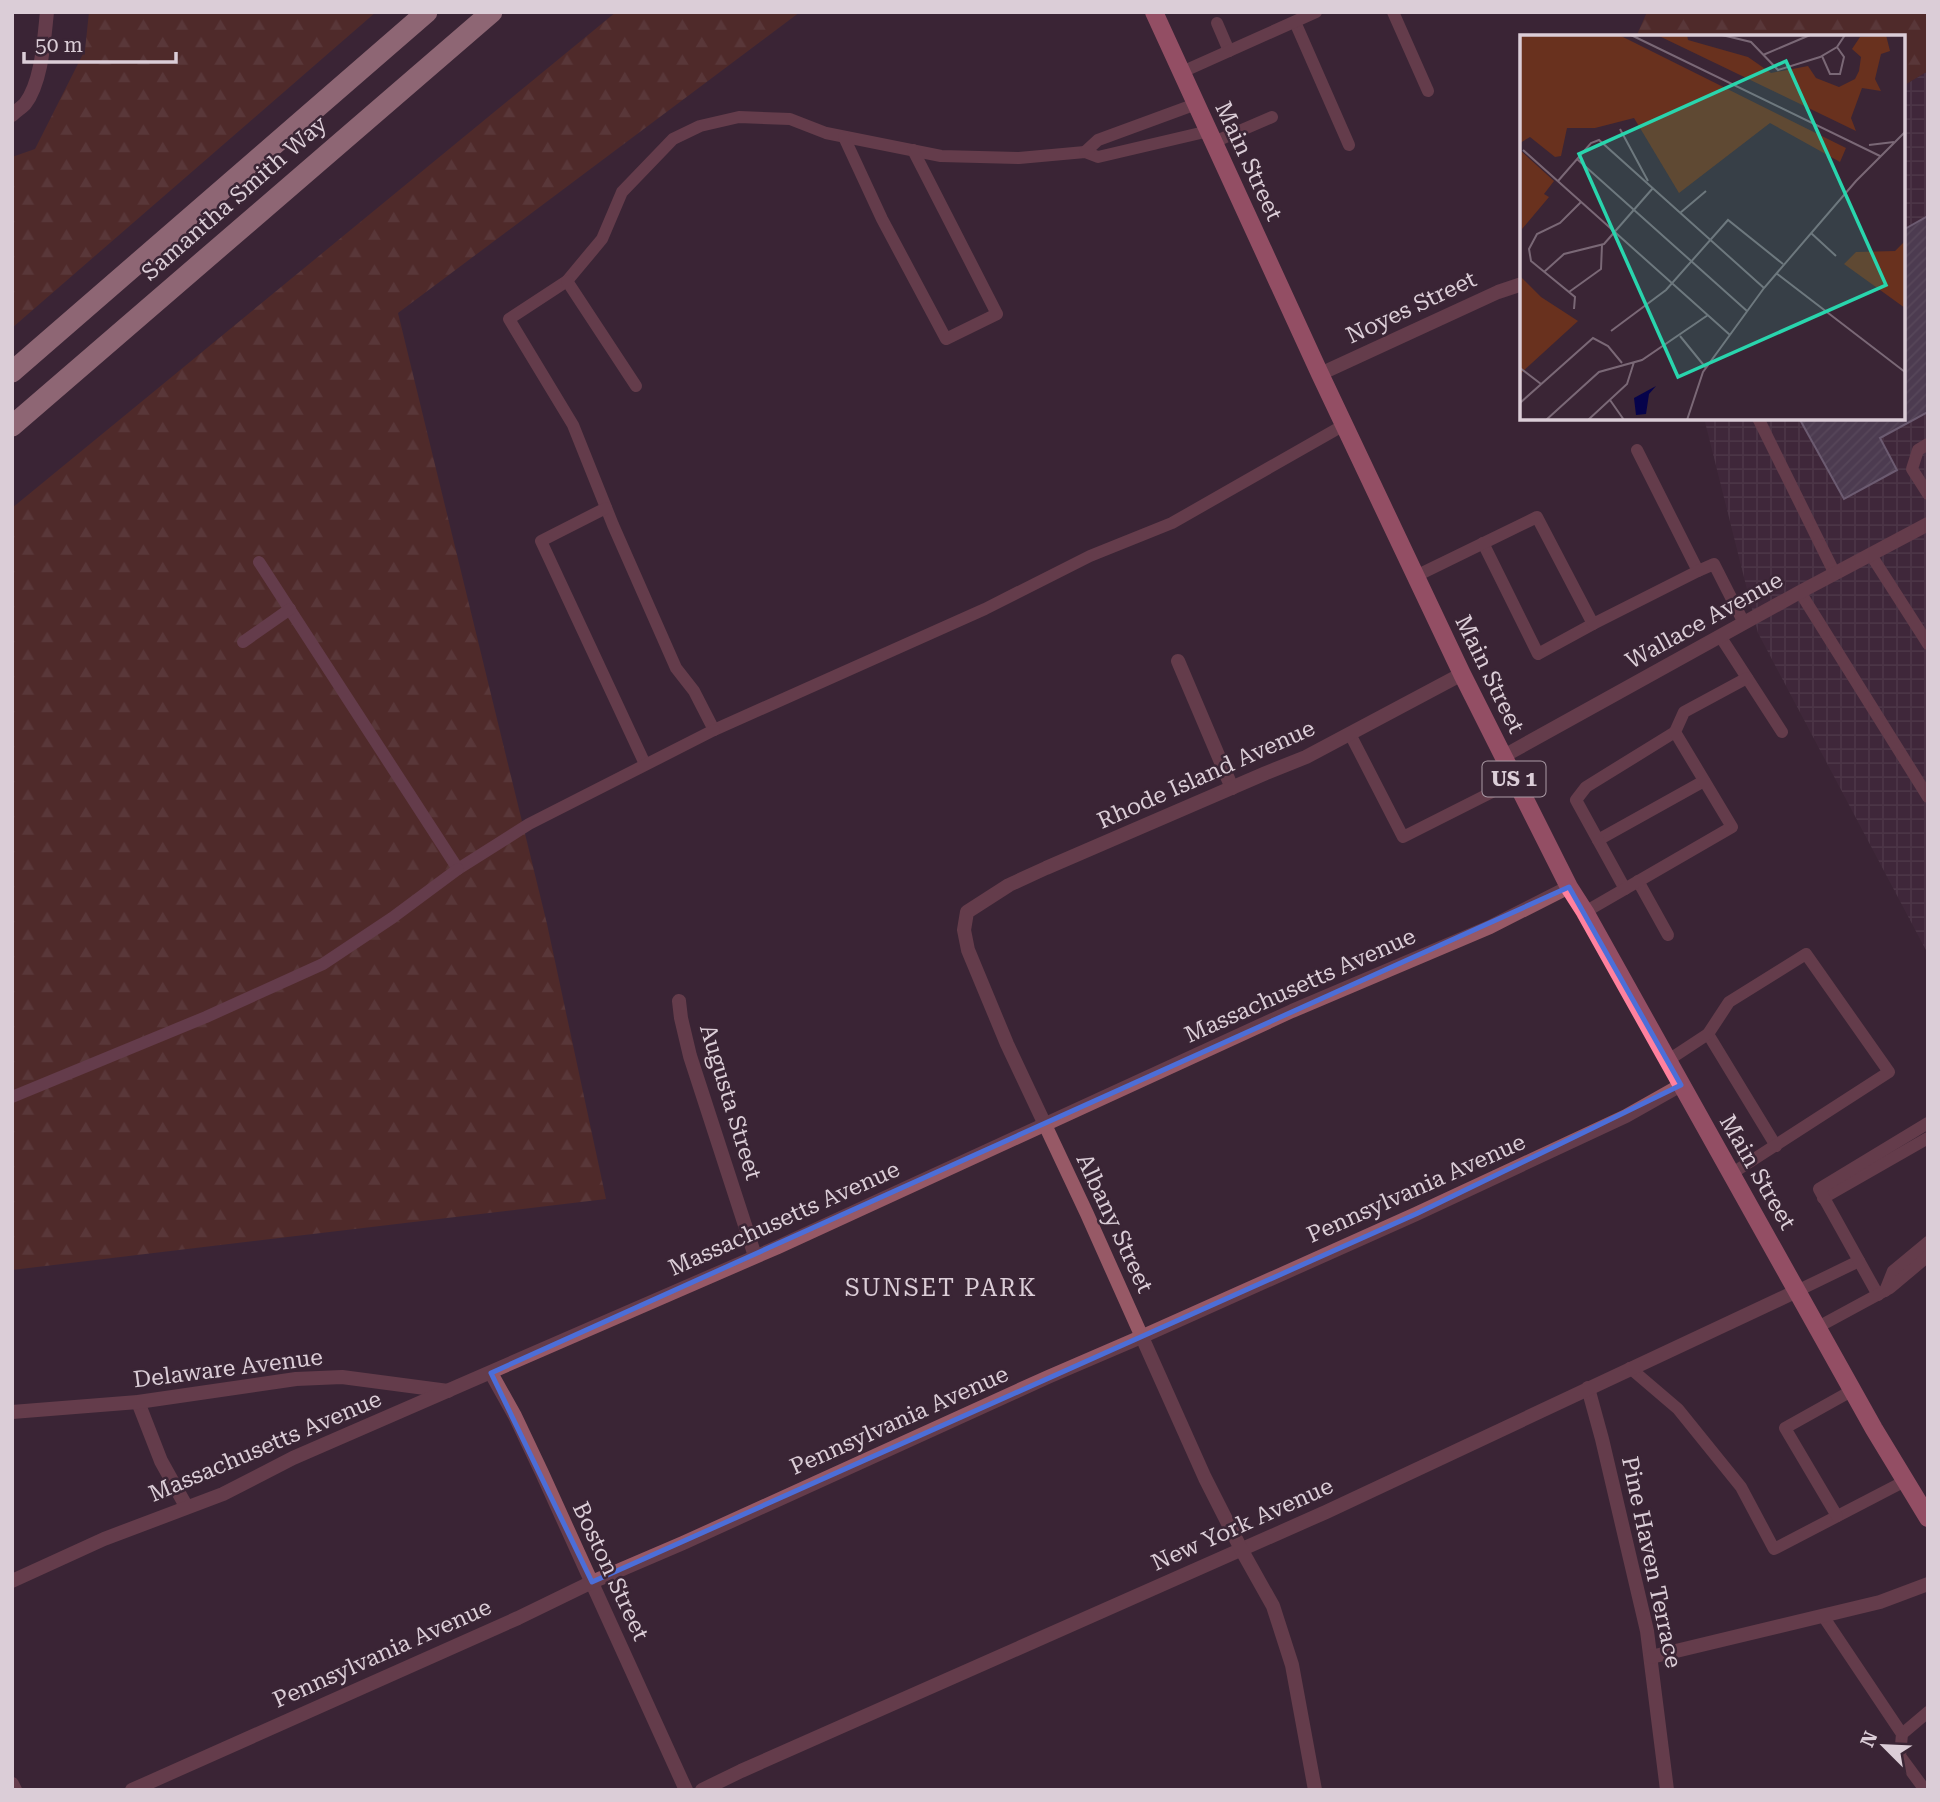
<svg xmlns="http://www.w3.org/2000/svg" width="1940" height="1802" viewBox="0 0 1940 1802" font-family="'Roboto Serif',serif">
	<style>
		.industrial { fill: url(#industrial-grid) }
		.forest { fill: url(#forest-firs) }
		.building { fill: url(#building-hatch); stroke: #a89eba; stroke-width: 2 }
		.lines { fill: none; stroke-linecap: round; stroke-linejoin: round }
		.service { stroke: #975966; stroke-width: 12 }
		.minor { stroke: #975966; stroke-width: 14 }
		.primary { stroke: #ff819e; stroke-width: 18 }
		.motorway { stroke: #f3b6c1; stroke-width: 21 }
		.marked { fill: none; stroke: #4c6ed8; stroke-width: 5; stroke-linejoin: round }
		.labels { text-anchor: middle; stroke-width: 5; stroke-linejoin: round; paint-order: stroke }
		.shield { fill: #3a2535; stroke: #ab9ba6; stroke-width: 2 }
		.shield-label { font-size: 21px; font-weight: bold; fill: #dbcdd7 }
		.street-label { font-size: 23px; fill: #dbcdd7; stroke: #3a2535 }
		.neighbourhood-label { font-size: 24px; letter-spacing: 2px; fill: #dbcdd7; stroke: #3a2535 }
		.inset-road { fill: none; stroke: #7a6876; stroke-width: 2 }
		.view { fill: #29d5ad; fill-opacity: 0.15; stroke: #29d5ad; stroke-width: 3.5 }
		.inset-edge { fill: none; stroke: #dbcdd7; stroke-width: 3.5 }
	</style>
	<defs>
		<pattern id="industrial-grid" width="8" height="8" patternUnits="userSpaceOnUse" patternTransform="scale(1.75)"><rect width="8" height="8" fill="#462c41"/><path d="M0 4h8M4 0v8" fill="none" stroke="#60495c"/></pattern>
		<pattern id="forest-firs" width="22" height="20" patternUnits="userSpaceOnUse" patternTransform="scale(1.75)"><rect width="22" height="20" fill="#69311e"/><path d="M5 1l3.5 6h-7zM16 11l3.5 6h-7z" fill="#7e4e3e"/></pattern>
		<pattern id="building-hatch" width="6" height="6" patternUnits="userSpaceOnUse" patternTransform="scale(1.75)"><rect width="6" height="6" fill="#625872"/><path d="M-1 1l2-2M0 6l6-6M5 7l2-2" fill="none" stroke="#786f85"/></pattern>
	</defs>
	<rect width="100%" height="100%" fill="#3a2535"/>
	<polygon class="industrial" points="1928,71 1928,954 1758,633 1704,418 1903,418 1903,86"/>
	<g class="forest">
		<polygon points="89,12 376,12 12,328 12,157 35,149 85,50"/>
		<polygon points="616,12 800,12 398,313 547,924 606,1199 12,1270 12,508"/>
		<polygon points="1647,12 1928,12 1928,71 1903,86 1903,37 1636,37"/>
	</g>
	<polygon class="building" points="1928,216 1928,412 1880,438 1897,470 1844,499 1799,418 1903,418 1903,230"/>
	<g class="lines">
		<g class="service">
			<polyline points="1393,12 1428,91"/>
			<polyline points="1295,22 1349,145"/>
			<polyline points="1217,23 1229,51"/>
			<polyline points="1182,72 1316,12"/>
			<polyline points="1209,131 1098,157 1085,152 1019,158 941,156 826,133 790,119 739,117 700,126 673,139 622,192 602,239 567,281 509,319 573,425 613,525 676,668 694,691 714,730 985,609 1090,556 1172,523 1344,425"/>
			<polyline points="844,137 882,219 946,339 997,314 913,150"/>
			<polyline points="1214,142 1272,117"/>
			<polyline points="1085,152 1098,140 1196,104"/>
			<polyline points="567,281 636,386"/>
			<polyline points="1758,418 1835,574"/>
			<polyline points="1928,444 1918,450 1912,469 1928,494"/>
			<polyline points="1637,450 1698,571"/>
			<polyline points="606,508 541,541 645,764"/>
			<polyline points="1483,543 1538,654 1593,624"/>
			<polyline points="1871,555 1928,644"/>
			<polyline points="259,562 458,869 529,824 714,730"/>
			<polyline points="1416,576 1537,517 1593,624 1698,571 1714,564 1744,623"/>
			<polyline points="1800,592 1928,797"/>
			<polyline points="1720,636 1782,732"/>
			<polyline points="243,642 290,609"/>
			<polyline points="1350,734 1403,837 1514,781"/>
			<polyline points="1598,840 1704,781"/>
			<polyline points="1638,881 1668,935"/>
			<polyline points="1625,889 1576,800 1586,787 1675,732"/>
			<polyline points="1585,912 1732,827 1675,732 1684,712 1747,678"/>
			<polyline points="1708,1034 1776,1146"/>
			<polyline points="1667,1061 1708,1034 1729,1002 1806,954 1889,1072 1731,1174"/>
			<polyline points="12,1097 206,1017 323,964 392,918 458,869"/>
			<polyline points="1823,1198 1928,1138"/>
			<polyline points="1797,1291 1859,1261"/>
			<polyline points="1885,1291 1893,1271 1928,1242"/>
			<polyline points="1878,1295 1819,1189 1928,1123"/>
			<polyline points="1818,1327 1890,1288 1928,1256"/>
			<polyline points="1630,1368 1678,1409 1741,1487 1774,1549 1905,1481"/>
			<polyline points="1837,1516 1785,1428 1853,1390"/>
			<polyline points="1823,1616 1902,1734 1900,1756 1925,1790"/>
			<polyline points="1902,1734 1928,1712"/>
		</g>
		<g class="minor">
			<path d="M12 115C16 111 21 108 25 104 42 82 44 39 47 12"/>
			<polyline points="1320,374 1498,292 1522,284"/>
			<polyline points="1178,661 1232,788"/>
			<polyline points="1502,757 1800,592 1928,524"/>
			<polyline points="679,1001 681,1018 690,1056 755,1256"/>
			<polyline points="491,1373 515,1416 542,1473 686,1790"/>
			<polyline points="1588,1388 1602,1439 1647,1631 1667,1790"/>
			<polyline points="138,1402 161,1461 186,1506"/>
			<polyline points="12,1412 138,1402 296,1379 342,1377 448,1391"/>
			<polyline points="12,1581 104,1539 223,1494 293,1458 778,1247 1292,1011 1490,927 1569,887"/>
			<polyline points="1651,1657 1880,1602 1928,1584"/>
			<polyline points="12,1784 15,1790"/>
			<polyline points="132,1790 518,1618 592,1582 683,1543 1048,1377 1141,1337 1416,1214 1626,1116 1681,1085"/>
			<polyline points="702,1790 741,1771 1326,1512 1797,1291"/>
			<polyline points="1315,1790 1292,1665 1273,1606 1241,1549 1205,1478 1087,1214 1007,1044 968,950 964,930 967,912 1009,885 1046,868 1266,773 1306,757 1462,674"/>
		</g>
		<polyline class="primary" points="1154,12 1320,374 1462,674 1569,887 1585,912 1874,1429 1928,1518"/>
		<g class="motorway">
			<polyline points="12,372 427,12"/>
			<polyline points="12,426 492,12"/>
		</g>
	</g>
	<path d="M0 0H1940V1802H0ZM1569 887 1681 1085 1416 1214 592 1582 491 1373Z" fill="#3a2535" fill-opacity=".55" fill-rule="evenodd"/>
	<path class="marked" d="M1569 887 1681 1085 1416 1214 592 1582 491 1373Z"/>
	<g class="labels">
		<rect class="shield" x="1482.5" y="761.5" width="63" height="35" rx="5"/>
		<g class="shield-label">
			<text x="1514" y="786">US 1</text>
		</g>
		<g class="street-label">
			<text transform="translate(1249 161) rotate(65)" y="8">Main Street</text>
			<text transform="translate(234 198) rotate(-41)" y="8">Samantha Smith Way</text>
			<text transform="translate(1411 307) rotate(-25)" y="8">Noyes Street</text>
			<text transform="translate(1704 620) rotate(-29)" y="8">Wallace Avenue</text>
			<text transform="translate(1490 674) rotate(64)" y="8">Main Street</text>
			<text transform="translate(1206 774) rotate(-24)" y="8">Rhode Island Avenue</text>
			<text transform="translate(1300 985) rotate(-24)" y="8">Massachusetts Avenue</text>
			<text transform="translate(731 1102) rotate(73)" y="8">Augusta Street</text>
			<text transform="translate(1758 1172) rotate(60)" y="8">Main Street</text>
			<text transform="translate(1416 1188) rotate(-24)" y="8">Pennsylvania Avenue</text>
			<text transform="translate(784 1218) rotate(-24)" y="8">Massachusetts Avenue</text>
			<text transform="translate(1115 1223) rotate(65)" y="8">Albany Street</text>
			<text transform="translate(228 1368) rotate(-7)" y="8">Delaware Avenue</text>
			<text transform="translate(899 1420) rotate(-24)" y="8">Pennsylvania Avenue</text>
			<text transform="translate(265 1446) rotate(-23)" y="8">Massachusetts Avenue</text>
			<text transform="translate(1242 1524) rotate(-24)" y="8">New York Avenue</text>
			<text transform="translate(1652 1562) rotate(78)" y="8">Pine Haven Terrace</text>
			<text transform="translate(611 1571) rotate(65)" y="8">Boston Street</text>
			<text transform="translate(382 1653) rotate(-24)" y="8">Pennsylvania Avenue</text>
		</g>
		<g class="neighbourhood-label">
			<text x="941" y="1296">SUNSET PARK</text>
		</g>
	</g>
	<g transform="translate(1520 35)">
		<rect width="385" height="385" fill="#3a2535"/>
		<path d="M0 0H99L326 113 320 127 250 88 159 158 114 83 75 93H47L41 121 35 122 10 102 0 108ZM137 0H167L168 5 228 22 251 38 288 31 296 43 319 52 335 44 339 36 341 22 332 14 340 2 366 0 370 16 361 19 355 44 361 56 342 53 331 83 336 96ZM385 206V273L324 229 336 217 375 216ZM0 241 21 262 58 286 0 339Z" fill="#69311e"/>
		<path d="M1 116 34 146 24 159 29 162 2 194Z" fill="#69311e"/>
		<path d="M136 351 129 359 126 379 116 380 114 363Z" fill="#06034b"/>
		<path class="inset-road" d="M111 0 360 121M202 0 231 7 258 35 300 22 317 12 325 0M243 20 290 0M302 21 310 39H320L324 22 317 12M100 94 128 146M349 110 374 107M3 115 210 300M57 124 227 276M38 146 71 108 79 105 244 253M160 178 186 156M291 198 316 221M24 237 44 219 84 209 133 153M256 238 385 337M49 257 81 234 82 210M54 274 55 262 11 226 9 214 17 199 40 188 61 167M91 296 146 255 208 185 263 229M160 301 186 333M0 333 21 349M90 365 104 385M0 368 73 303 88 311 102 328M26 385 79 337 122 325 188 280M68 385 107 349 114 327M167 385 183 337 244 253 336 146 385 97"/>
		<path class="view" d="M266 26 366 250 158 342 59 119Z"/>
		<rect width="385" height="385" class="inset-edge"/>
	</g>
	<rect width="1940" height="1802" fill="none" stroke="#dbcdd7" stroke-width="28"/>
	<g transform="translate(1884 1746) rotate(294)" stroke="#3a2535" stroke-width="5" paint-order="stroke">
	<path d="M0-5L12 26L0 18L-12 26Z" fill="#dbcdd7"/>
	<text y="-10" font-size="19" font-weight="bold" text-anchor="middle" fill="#dbcdd7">N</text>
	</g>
	<path d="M24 52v10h152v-10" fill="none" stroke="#dbcdd7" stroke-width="3.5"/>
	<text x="35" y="52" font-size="21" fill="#dbcdd7" stroke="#3a2535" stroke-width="5" paint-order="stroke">50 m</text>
</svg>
